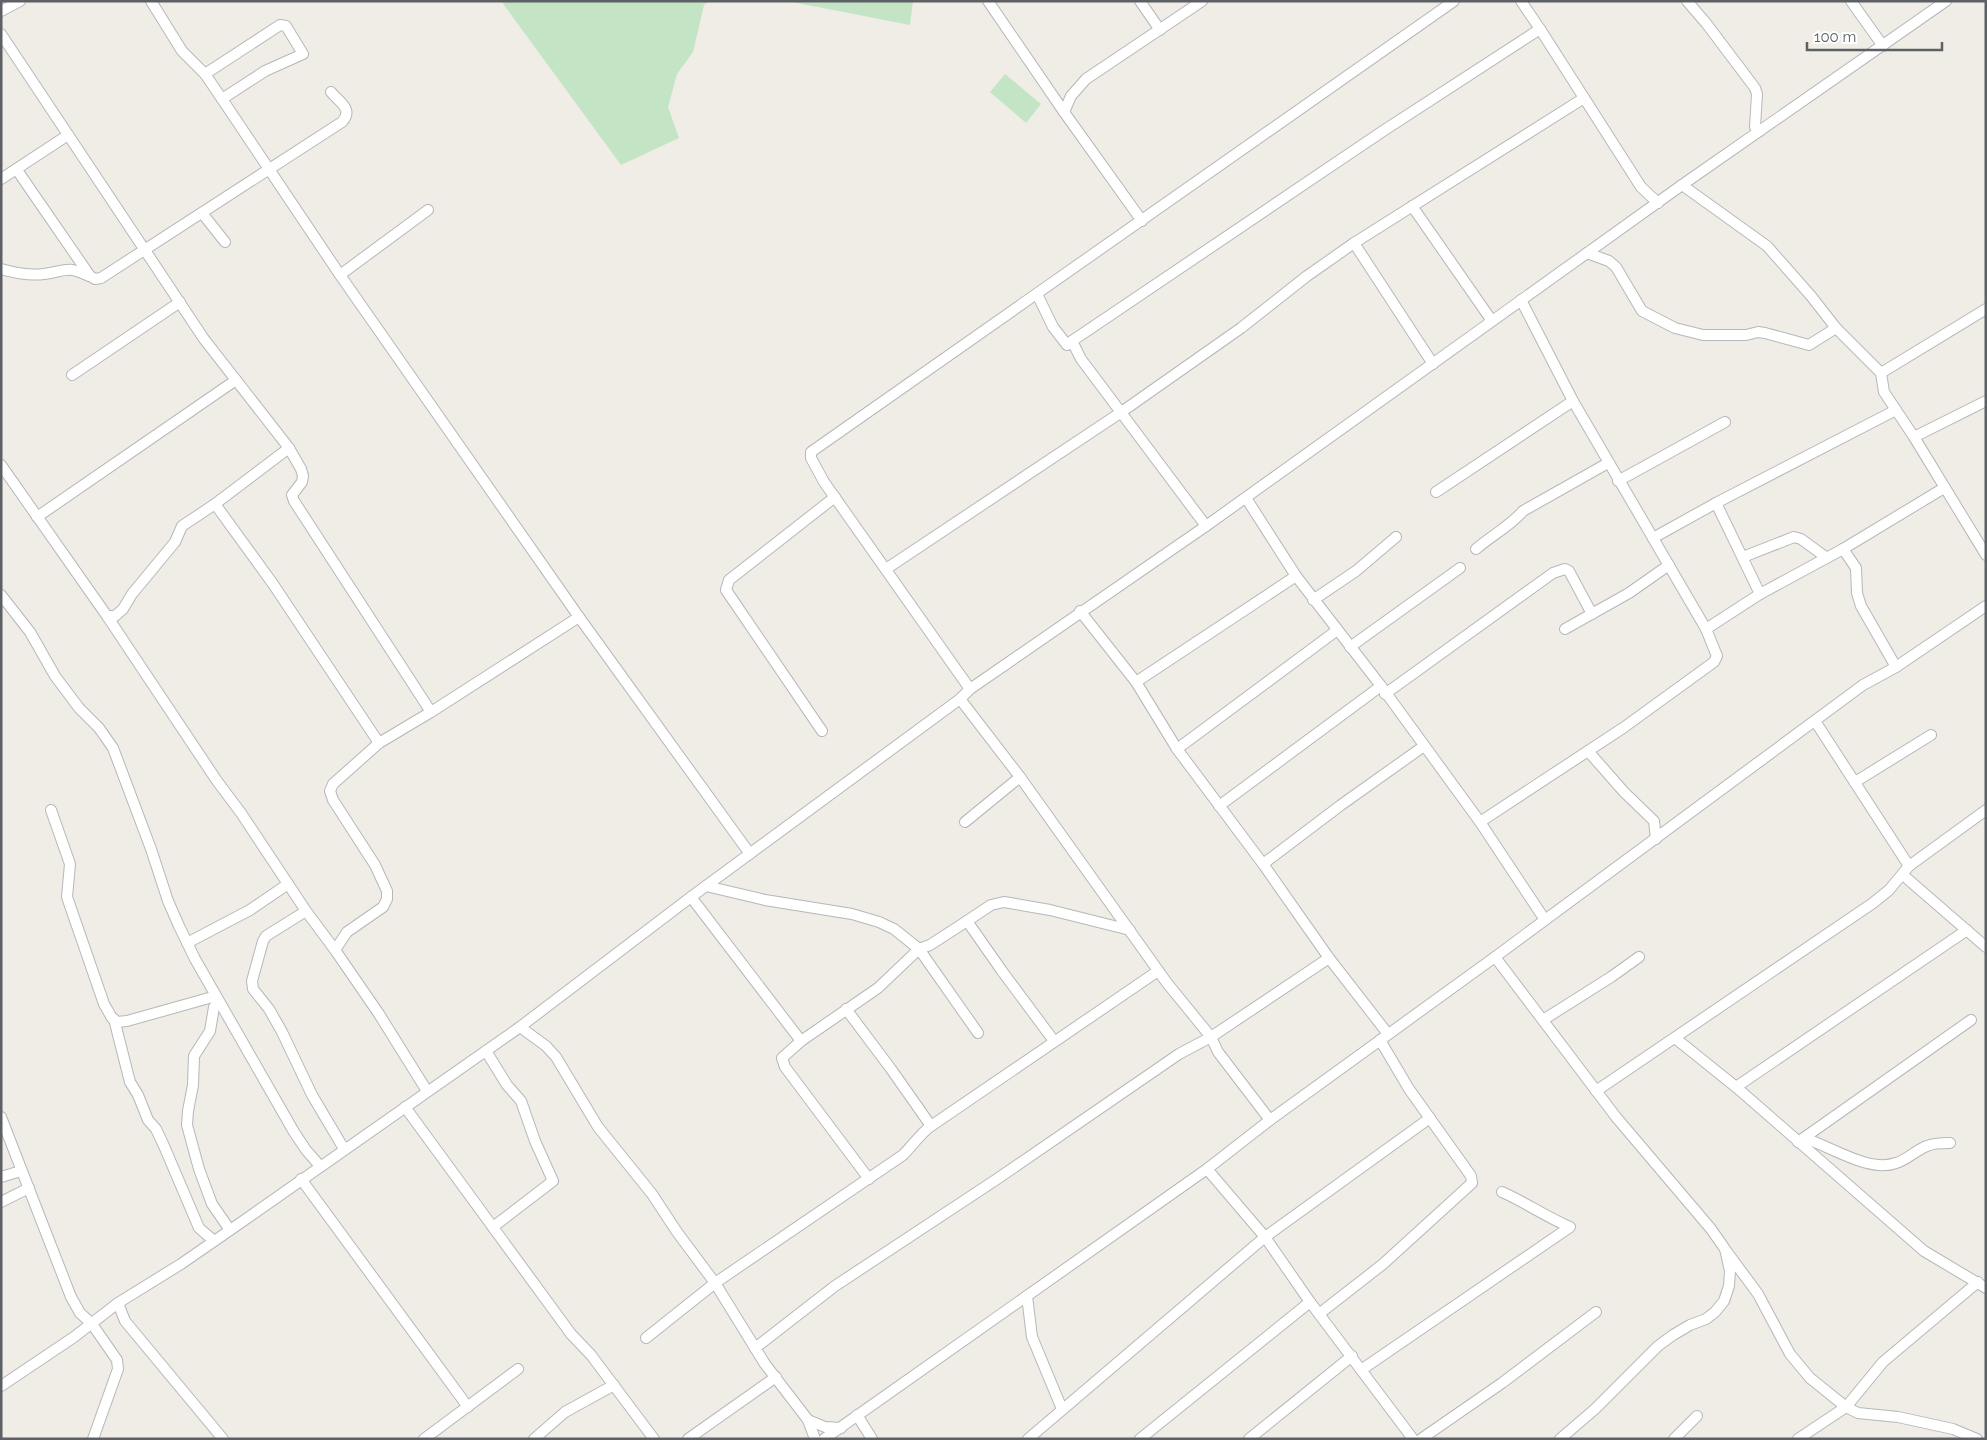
<svg xmlns="http://www.w3.org/2000/svg" width="1987" height="1440" viewBox="0 0 1987 1440" font-family="Raleway,sans-serif">
	<style>
		.green { fill: #c3e5c5 }
		.lines { fill: none; stroke-linecap: round; stroke-linejoin: round }
		.street-casing { stroke: #b6b7bc; stroke-width: 12 }
		.street { stroke: #fff; stroke-width: 10 }
	</style>
	<rect width="100%" height="100%" fill="#efede5"/>
	<g class="green">
		<polygon points="501,1 709,1 704,5 693,52 677,74 668,107 679,138 621,165"/>
		<polygon points="787,1 913,1 910,25"/>
		<polygon points="1005,74 1041,104 1026,123 990,92"/>
	</g>
	<g class="lines">
		<g class="street-casing">
			<g id="street">
				<polyline points="151,1 182,51 205,74 222,99 340,275 579,617 750,854"/>
				<polyline points="988,1 1064,112 1142,221"/>
				<polyline points="1140,1 1160,30"/>
				<polyline points="1521,1 1540,29 1641,187 1658,203"/>
				<polyline points="1687,1 1706,23 1755,88 1757,94 1755,127 1760,131"/>
				<polyline points="1851,1 1883,46"/>
				<polyline points="1,11 20,1"/>
				<polyline points="1,34 204,339 289,448 301,469 303,476 302,482 292,495 294,501 431,712"/>
				<polyline points="205,74 280,25 286,26 303,54 265,71 222,99"/>
				<polyline points="1064,112 1071,96 1086,79 1202,1"/>
				<path d="M17 170 90 276 95 279 101 278 342 122C354 109 339 102 331 92"/>
				<polyline points="1,179 68,135"/>
				<polyline points="1682,185 1767,246 1811,296 1836,328 1881,373 1884,392 1914,437 1986,555"/>
				<polyline points="1412,206 1492,321"/>
				<polyline points="202,213 225,242"/>
				<polyline points="1354,243 1433,364"/>
				<polyline points="1587,253 1609,261 1616,267 1642,311 1675,328 1703,335 1746,335 1758,332 1765,333 1809,345 1836,328"/>
				<path d="M1 269C15 273 30 276 44 274 66 271 66 265 89 276"/>
				<polyline points="340,275 428,210"/>
				<polyline points="1037,294 1053,327 1067,345 1072,341 1081,359 1206,526"/>
				<polyline points="1072,341 1383,131 1540,29"/>
				<polyline points="1881,373 1986,309"/>
				<polyline points="72,375 180,302"/>
				<polyline points="1914,437 1986,401"/>
				<polyline points="1,465 107,616 217,781 241,813 306,911 335,950 379,1014 427,1091"/>
				<polyline points="1618,481 1725,422"/>
				<polyline points="1436,492 1573,401"/>
				<polyline points="1246,498 1296,576 1381,686 1480,822 1545,920"/>
				<polyline points="1716,503 1760,594"/>
				<polyline points="215,504 273,584 379,743"/>
				<polyline points="37,517 236,380"/>
				<polyline points="1653,538 1716,503 1896,410"/>
				<path d="M1476 549C1491 536 1510 526 1523 511L1608 463"/>
				<polyline points="1843,549 1856,568 1857,593 1861,606 1896,667"/>
				<polyline points="1743,557 1794,537 1801,539 1827,558"/>
				<polyline points="886,569 1120,413 1241,328 1307,276 1354,243 1584,98"/>
				<polyline points="1,595 30,632 55,676 79,708 99,728 113,748 151,849 168,901 179,926 195,959 294,1132 306,1150 320,1166"/>
				<polyline points="1313,600 1356,571 1396,537"/>
				<polyline points="1080,611 1136,682 1177,749 1263,864 1329,958 1388,1034"/>
				<polyline points="107,616 115,616 123,609 132,594 175,542 182,526 215,504 289,448"/>
				<polyline points="1565,629 1629,593 1669,565"/>
				<polyline points="1706,629 1760,594 1843,549 1944,488"/>
				<polyline points="1350,647 1460,568"/>
				<polyline points="1136,682 1296,576"/>
				<polyline points="970,689 824,482 811,458 811,452 1454,1"/>
				<polyline points="1385,694 1553,573 1565,569 1569,571 1592,614"/>
				<polyline points="960,699 1020,777 1167,983 1211,1037 1218,1052 1270,1120"/>
				<polyline points="822,731 726,590 729,580 835,497"/>
				<polyline points="1177,749 1336,631"/>
				<polyline points="1588,751 1624,792 1654,821 1656,839"/>
				<polyline points="1855,782 1931,735"/>
				<polyline points="1219,806 1381,686"/>
				<polyline points="51,810 70,864 67,897 104,1004 112,1018 117,1022 127,1021 216,996"/>
				<polyline points="965,822 1020,777"/>
				<polyline points="1480,822 1623,728 1714,662 1717,656 1706,629 1573,401 1521,300"/>
				<polyline points="1263,864 1341,805 1424,746"/>
				<polyline points="1909,866 1986,810"/>
				<polyline points="1903,875 1986,947"/>
				<polyline points="706,886 765,900 852,914 879,922 894,929 919,949 978,1033"/>
				<polyline points="691,897 801,1041"/>
				<polyline points="306,911 266,936 263,941 252,981 253,989 269,1009 282,1032 312,1095 344,1149"/>
				<polyline points="967,921 991,905 1004,902 1050,910 1130,930"/>
				<polyline points="187,943 250,910 288,884"/>
				<polyline points="335,950 347,932 383,907 387,899 387,891 375,865 333,800 330,791 333,784 379,743 431,712 579,617"/>
				<polyline points="1495,957 1616,1117 1711,1229 1725,1249 1730,1271 1729,1286 1724,1301 1715,1312 1706,1319 1690,1325 1673,1335 1658,1346 1595,1409 1560,1439"/>
				<polyline points="219,1002 214,1007 210,1031 194,1056 193,1085 188,1111 187,1125 199,1169 212,1204 230,1230"/>
				<polyline points="114,1019 130,1082 138,1095 148,1120 156,1129 164,1146 199,1228 213,1240"/>
				<polyline points="1543,1020 1611,977 1639,957"/>
				<polyline points="520,1027 546,1046 556,1057 598,1127 652,1194 677,1232 715,1283 765,1364 808,1420 815,1439"/>
				<polyline points="1675,1038 1736,1087 1924,1251 1986,1288"/>
				<polyline points="486,1051 507,1085 521,1101 535,1141 553,1181 493,1227"/>
				<polyline points="1736,1087 1967,930"/>
				<polyline points="1596,1091 1873,903 1889,890 1909,866 1815,721"/>
				<polyline points="405,1107 571,1334 591,1355 654,1439"/>
				<polyline points="1,1117 71,1297 80,1313 92,1324 117,1360 118,1369 93,1439"/>
				<polyline points="931,1126 1158,971"/>
				<path d="M1804 1138C1830 1146 1869 1173 1896 1163 1907 1160 1916 1150 1927 1146 1933 1143 1942 1143 1950 1143"/>
				<polyline points="1798,1142 1971,1020"/>
				<polyline points="1207,1169 1265,1237 1310,1302 1413,1439"/>
				<polyline points="1,1177 21,1171"/>
				<polyline points="301,1179 468,1407"/>
				<polyline points="869,1179 785,1067 782,1058 801,1041 878,988 919,949 930,945 967,921 1002,971 1054,1041"/>
				<polyline points="1,1202 29,1188"/>
				<polyline points="1727,1252 1758,1294 1790,1354 1810,1378 1846,1407 1858,1413 1898,1417 1953,1429 1977,1439"/>
				<polyline points="1027,1296 1032,1337 1062,1409"/>
				<polyline points="118,1303 125,1321 223,1439"/>
				<polyline points="1319,1314 1383,1264 1472,1183 1471,1176 1409,1089 1380,1040"/>
				<path d="M646 1338 715 1283 903 1155C913 1145 920 1134 931 1126L891 1069 846 1009"/>
				<polyline points="755,1348 835,1286 997,1179 1179,1054 1211,1037 1329,958"/>
				<path d="M1361 1370 1570 1227C1546 1217 1525 1202 1502 1192"/>
				<polyline points="1,1386 74,1337 118,1303 181,1264 236,1226 520,1027 691,897 960,699 970,689 1206,526 1682,185 1946,1"/>
				<polyline points="857,1415 872,1439"/>
				<polyline points="808,1420 825,1427 841,1428"/>
				<polyline points="424,1439 518,1369"/>
				<polyline points="534,1439 565,1412 614,1385"/>
				<polyline points="688,1439 776,1377"/>
				<polyline points="824,1439 1207,1169 1270,1120 1495,957 1863,685 1896,667 1986,606"/>
				<polyline points="1028,1439 1265,1237 1430,1118"/>
				<polyline points="1140,1439 1310,1302"/>
				<polyline points="1249,1439 1352,1356"/>
				<polyline points="1421,1439 1502,1383 1596,1312"/>
				<polyline points="1674,1439 1697,1416"/>
				<polyline points="1798,1439 1846,1407 1883,1362 1978,1282"/>
			</g>
		</g>
		<use href="#street" class="street"/>
	</g>
	<rect width="1987" height="1440" fill="none" stroke="#5d6065" stroke-width="5"/>
	<path d="M1807 42v8h135v-8" fill="none" stroke="#5d6065" stroke-width="2.5"/>
	<text x="1814" y="42" font-size="15" fill="#5d6065" stroke="#ffffff" stroke-width="4" paint-order="stroke">100 m</text>
</svg>
